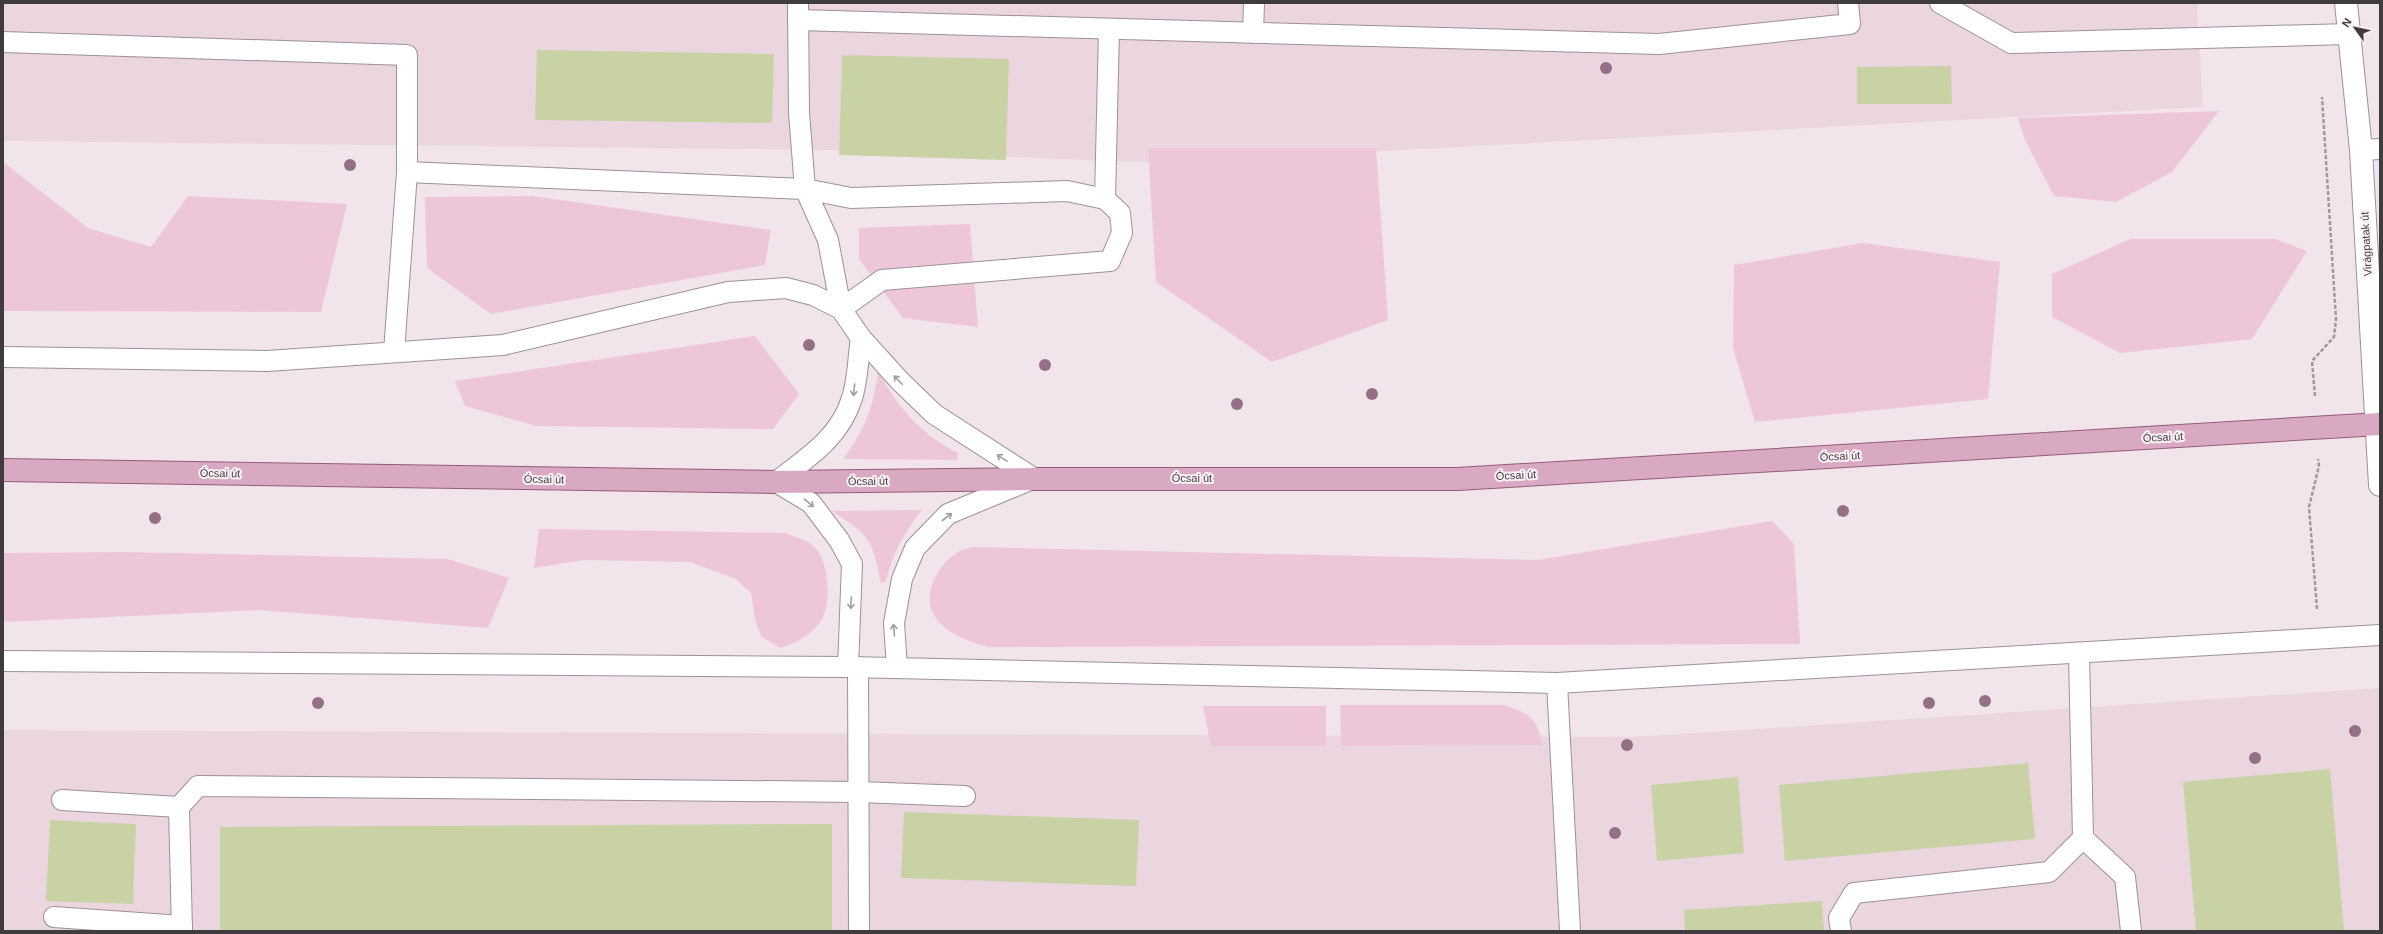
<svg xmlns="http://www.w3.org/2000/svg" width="2383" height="934" viewBox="0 0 2383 934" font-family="Helvetica,sans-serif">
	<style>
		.built { fill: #ebd6e0 }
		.green { fill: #edc7d9 }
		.building { fill: #c9d2a5 }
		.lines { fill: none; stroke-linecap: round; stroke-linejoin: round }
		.service-casing { stroke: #9d9097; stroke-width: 22 }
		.minor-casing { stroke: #9d9097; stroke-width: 24 }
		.primary-casing { stroke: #935c79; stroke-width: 24 }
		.path { stroke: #a1989c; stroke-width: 2.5; stroke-dasharray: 4 2; stroke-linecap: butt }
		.service { stroke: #fff; stroke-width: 20 }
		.minor { stroke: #fff; stroke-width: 22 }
		.primary { stroke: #d9a8c2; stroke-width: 22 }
		.tree { fill: #947086 }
		.oneway { stroke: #a09d9e }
		.labels { text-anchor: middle; stroke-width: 4; stroke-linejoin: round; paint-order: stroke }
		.street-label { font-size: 11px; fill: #403b3d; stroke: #fdf2f7 }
	</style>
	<rect width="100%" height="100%" fill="#f2e4eb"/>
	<g class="built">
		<polygon points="3,3 2197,3 2203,107 1162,163 830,150 3,141"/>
		<polygon points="2380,688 2380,931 3,931 3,730 1634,737"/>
	</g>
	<g class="green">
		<polygon points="2219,111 2172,172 2116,202 2054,196 2025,140 2018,118"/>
		<polygon points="1148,148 1376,148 1388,320 1272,362 1156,282"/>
		<polygon points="3,162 88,228 151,247 188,196 347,204 321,312 3,311"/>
		<polygon points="533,196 771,230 765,265 491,314 427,268 425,197"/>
		<polygon points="970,224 978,327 903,318 859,259 859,228"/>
		<polygon points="2130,239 2276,239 2307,251 2252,339 2120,353 2052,317 2052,274"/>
		<polygon points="1863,243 2000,262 1988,399 1755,422 1733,348 1734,265"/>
		<polygon points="755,336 799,394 773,429 536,426 465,406 455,381"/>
		<path d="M878 372C900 409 919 433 958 453V460L843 459C864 432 874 405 878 372Z"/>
		<path d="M922 510C904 533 893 553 886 581L881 583C872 538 870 536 832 511Z"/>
		<path d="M1772 521 1794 544 1800 644 988 647C969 641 945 634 934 615 921 595 939 563 958 552 962 549 968 549 972 547L1538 560Z"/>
		<path d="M539 529 786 533C794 537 804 539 811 544 830 557 833 607 819 624 809 636 794 644 780 648L761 636 755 619 751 593 736 579 690 562 583 560 534 568Z"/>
		<polygon points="124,552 448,559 509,578 488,628 259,610 3,622 3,553"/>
		<path d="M1340 705H1504C1529 714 1538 717 1542 745L1341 746Z"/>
		<polygon points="1203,706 1326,706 1326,746 1211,746"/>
	</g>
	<g class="building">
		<polygon points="537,50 774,54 772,123 535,120"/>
		<polygon points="842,55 1009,59 1006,160 839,155"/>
		<polygon points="1951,66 1952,104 1857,104 1857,67"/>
		<polygon points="2028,763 2035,839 1785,861 1779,785"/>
		<polygon points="2330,769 2344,931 2196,931 2183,782"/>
		<polygon points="1738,777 1744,853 1657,861 1651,785"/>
		<polygon points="904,812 1139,820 1136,886 901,878"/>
		<polygon points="50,820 136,824 133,904 46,901"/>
		<polygon points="832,824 832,931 220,931 220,827"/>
		<polygon points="1822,901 1824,931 1685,931 1684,910"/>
	</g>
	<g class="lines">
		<g class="service-casing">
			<g id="service">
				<polyline points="1940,3 2011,43 2349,34"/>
				<polyline points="798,20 1659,44 1850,24 1848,3"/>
				<polyline points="1253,33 1254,3"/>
				<polyline points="3,42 407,55 407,172 394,352"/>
				<polyline points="2361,150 2380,149"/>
				<polyline points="407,172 805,189 851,198 1067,191 1105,199 1120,213 1122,233 1110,261 882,280 841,309 828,240 805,189 799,113 798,3"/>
				<polyline points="1105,199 1109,29"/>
				<polyline points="3,357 267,361 503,345 728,292 786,288 813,295 841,309 861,338 899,380 934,414 1035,479"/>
				<polyline points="2079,654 2083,838 2125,877 2131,931"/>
				<polyline points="3,661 848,667 1557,683 2380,635"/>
				<path d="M848 667 852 564 839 540 811 503 776 482C807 458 840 438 852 398 858 380 858 357 861 338"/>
				<polyline points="858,667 859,931"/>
				<polyline points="897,668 894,623 902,579 915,548 948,514 1030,480"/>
				<polyline points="1557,683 1570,931"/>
				<polyline points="62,800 179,807"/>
				<polyline points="54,917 182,926"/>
				<polyline points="182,931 179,807 198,786 859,792 965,796"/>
				<polyline points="1841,931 1839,918 1854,893 2049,872 2083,838"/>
			</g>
		</g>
		<g class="minor-casing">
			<polyline id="minor" points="2346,3 2361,150 2380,485"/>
		</g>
		<g class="primary-casing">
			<polyline id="primary" points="3,470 776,482 1035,479 1457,479 2380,424"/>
		</g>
		<g class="path">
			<polyline points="2315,396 2312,361 2334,337 2336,319 2322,97"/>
			<polyline points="2317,609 2309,507 2319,466 2318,459"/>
		</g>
		<use href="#service" class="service"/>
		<use href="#minor" class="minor"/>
		<use href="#primary" class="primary"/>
	</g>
	<g class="tree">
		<circle cx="1606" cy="68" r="6"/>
		<circle cx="350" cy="165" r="6"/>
		<circle cx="809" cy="345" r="6"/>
		<circle cx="1045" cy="365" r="6"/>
		<circle cx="1372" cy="394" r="6"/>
		<circle cx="1237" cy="404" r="6"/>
		<circle cx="1843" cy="511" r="6"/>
		<circle cx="155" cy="518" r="6"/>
		<circle cx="1985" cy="701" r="6"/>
		<circle cx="318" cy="703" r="6"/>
		<circle cx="1929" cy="703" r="6"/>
		<circle cx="2355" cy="731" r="6"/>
		<circle cx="1627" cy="745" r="6"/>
		<circle cx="2255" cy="758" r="6"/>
		<circle cx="1615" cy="833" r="6"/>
	</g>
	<defs><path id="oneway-shaft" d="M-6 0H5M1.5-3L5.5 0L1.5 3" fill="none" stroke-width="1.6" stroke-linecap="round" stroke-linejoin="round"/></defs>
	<g class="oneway">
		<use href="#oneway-shaft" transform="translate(898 380) rotate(-134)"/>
		<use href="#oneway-shaft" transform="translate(854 390) rotate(97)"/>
		<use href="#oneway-shaft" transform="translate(1002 458) rotate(-148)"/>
		<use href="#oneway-shaft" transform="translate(809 503) rotate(40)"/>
		<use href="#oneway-shaft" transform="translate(947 517) rotate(-37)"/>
		<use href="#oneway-shaft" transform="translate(851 603) rotate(93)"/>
		<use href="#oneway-shaft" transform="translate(894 630) rotate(-94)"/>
	</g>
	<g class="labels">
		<g class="street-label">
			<text transform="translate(2366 244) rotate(-93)" y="4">Virágpatak út</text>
			<text transform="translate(2163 437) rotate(-3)" y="4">Ócsai út</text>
			<text transform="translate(1840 456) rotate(-3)" y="4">Ócsai út</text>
			<text transform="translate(220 473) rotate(1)" y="4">Ócsai út</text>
			<text transform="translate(1516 475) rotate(-3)" y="4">Ócsai út</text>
			<text x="1192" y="482">Ócsai út</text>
			<text transform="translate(544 479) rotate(1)" y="4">Ócsai út</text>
			<text transform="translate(868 481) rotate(-1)" y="4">Ócsai út</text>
		</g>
	</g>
	<rect width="2383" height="934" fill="none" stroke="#403b3d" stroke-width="8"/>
	<g transform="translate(2355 28) rotate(303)" stroke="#fdf2f7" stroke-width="3" paint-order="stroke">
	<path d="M0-3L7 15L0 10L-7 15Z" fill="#403b3d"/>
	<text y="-6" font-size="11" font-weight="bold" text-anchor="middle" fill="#403b3d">N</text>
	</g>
</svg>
